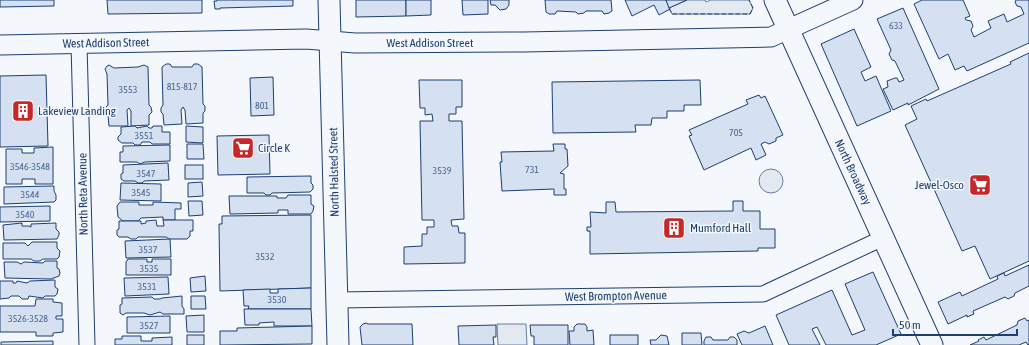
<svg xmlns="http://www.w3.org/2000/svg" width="1029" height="345" viewBox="0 0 1029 345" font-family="'Asap Condensed',sans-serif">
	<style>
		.green { fill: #e3e9f0; stroke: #687fa3 }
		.building { fill: #d5e0f0; stroke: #1d3f73 }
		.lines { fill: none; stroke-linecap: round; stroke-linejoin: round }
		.minor-casing { stroke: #1d3f73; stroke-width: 17 }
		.tertiary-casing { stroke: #1d3f73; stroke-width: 21 }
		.secondary-casing { stroke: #1d3f73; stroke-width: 23 }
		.minor { stroke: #f4f7fb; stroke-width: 15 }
		.tertiary { stroke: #f4f7fb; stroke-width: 19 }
		.secondary { stroke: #f4f7fb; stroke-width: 21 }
		.fence { stroke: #1d3f73; stroke-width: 1; stroke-dasharray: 5 2; stroke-linecap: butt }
		.labels { text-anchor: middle; stroke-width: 3; stroke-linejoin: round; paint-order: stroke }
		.number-label { font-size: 10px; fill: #4b6792 }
		.street-label { font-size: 12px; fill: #1d3f73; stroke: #f4f7fb }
		.poi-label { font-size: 12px; fill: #1d3f73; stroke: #f4f7fb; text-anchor: start }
	</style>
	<rect width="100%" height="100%" fill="#f4f7fb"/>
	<g class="green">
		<polygon points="687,0 705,0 706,2 711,0 749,0 753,8 750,14 672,14 669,8"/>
		<circle cx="771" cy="181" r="12"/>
		<polygon points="497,324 526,324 527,345 498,345"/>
	</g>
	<g class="building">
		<polygon points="0,0 54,0 54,6 0,7"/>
		<polygon points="107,0 202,0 202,13 108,14"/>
		<polygon points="217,0 293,0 293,6 220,8 220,9 215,9 214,1 217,1"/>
		<polygon points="356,0 406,0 406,16 356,17"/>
		<polygon points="406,0 431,0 431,15 406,16"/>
		<polygon points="462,0 488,0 488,14 463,15"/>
		<polygon points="490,0 509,0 509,5 506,9 500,10 495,5 491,5"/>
		<polygon points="545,0 611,0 612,11 609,13 604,14 602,11 586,11 584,13 578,14 576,12 557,11 555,14 549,14 546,12"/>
		<polygon points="625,0 666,0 670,9 659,15 654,5 632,16"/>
		<polygon points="666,0 687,0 669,8"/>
		<polygon points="922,0 963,0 970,16 965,18 966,20 971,21 973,26 971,30 974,37 991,28 988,21 1004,14 1007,22 1024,14 1021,7 1017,6 1015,2 1016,0 1029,0 1029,43 967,71 964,66 955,70 948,54 939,59 914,4"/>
		<polygon points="903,8 939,89 908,105 908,103 893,110 883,89 888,87 887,81 895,78 897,78 899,82 904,80 895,61 892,60 889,54 891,50 877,19"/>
		<polygon points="854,29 871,67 861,72 865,81 876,76 891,111 857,126 821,44"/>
		<polygon points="1029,53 1029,261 990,279 975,246 962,251 905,125 917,119 911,106 926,99 927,101 1011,64 1010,62"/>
		<polygon points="166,64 170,64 172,67 192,67 194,64 198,64 202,67 203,104 205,106 205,111 203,113 203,123 186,124 185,110 183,107 181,110 182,124 164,125 163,114 161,112 161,108 163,105 162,67"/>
		<polygon points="109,65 114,68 138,67 144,65 148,67 149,105 151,107 152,112 149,115 149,125 131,126 131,111 129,108 127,110 128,126 109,126 108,115 106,113 106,107 108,105 107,74 105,69 107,66"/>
		<polygon points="46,75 48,146 0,147 0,76"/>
		<polygon points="273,77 274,115 251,116 250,78"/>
		<polygon points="419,80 462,80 462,107 456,107 456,114 449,114 449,121 462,121 464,219 451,220 452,226 458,226 459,233 465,233 465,263 404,264 404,247 422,246 422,234 427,234 427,227 434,227 434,220 422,220 420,121 433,121 432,114 425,115 425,108 420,108"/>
		<polygon points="700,80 701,105 684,105 684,111 667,111 667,118 652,118 651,125 635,125 636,132 553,133 552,82"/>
		<polygon points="759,95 761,98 765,96 783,135 776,138 776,141 769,144 765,142 761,144 766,155 756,160 751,148 704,170 689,136 692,135 689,130 748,104 746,100"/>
		<polygon points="135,126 137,128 147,126 149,128 152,128 153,126 162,126 162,132 170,132 170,144 152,144 150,142 142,142 140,145 135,145 133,143 122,143 118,140 118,137 121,134 121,127"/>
		<polygon points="186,126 203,127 203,143 186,142"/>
		<polygon points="269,135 270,174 218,175 217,136"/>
		<polygon points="187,144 203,144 204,159 187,159"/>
		<polygon points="553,144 565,144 565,149 567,149 568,166 560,173 564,174 564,189 566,189 566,195 554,195 554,189 502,191 500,162 502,162 501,152 554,151"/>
		<polygon points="170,145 170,161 145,162 140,164 137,162 120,162 120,152 123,152 123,146"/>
		<polygon points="53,147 53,184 35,184 35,179 22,179 22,184 6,184 6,149 22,149 22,153 34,153 34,148"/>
		<polygon points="168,163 169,180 144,181 142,183 138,183 135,181 124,181 121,179 121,174 123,173 123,165"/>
		<rect x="185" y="165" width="18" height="14"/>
		<polygon points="311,176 311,183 313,185 313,189 310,192 272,193 270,195 266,195 264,193 247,193 247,177"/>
		<polygon points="202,182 203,196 188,197 188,183"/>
		<polygon points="121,183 161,184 161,201 120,200"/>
		<polygon points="54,186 54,191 56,195 56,200 54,202 4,204 4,187"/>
		<polygon points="288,195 311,195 311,204 314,206 313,211 311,214 288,214 288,210 278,210 278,213 230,214 229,196 277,196 277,198 286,198"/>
		<polygon points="188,201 202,201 203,215 189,216"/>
		<polygon points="733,201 743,201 743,211 760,211 760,229 775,229 775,248 758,248 758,251 590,254 590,231 587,231 587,227 591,227 590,212 606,213 606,202 615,202 616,212 733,211"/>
		<polygon points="120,202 139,202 139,205 153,205 153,202 181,203 181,209 175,209 175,220 163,220 163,217 141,218 138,221 123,221 118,217 117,206"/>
		<polygon points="50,206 50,221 0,222 0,207"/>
		<polygon points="311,215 311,288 220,291 219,224 222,224 222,216"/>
		<polygon points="156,220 157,226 164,226 163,220 193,220 193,231 190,231 190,236 187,239 169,239 166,237 138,237 136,239 131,239 128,237 119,237 117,235 117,230 119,229 119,221 141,221 141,224 146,223 146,221"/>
		<polygon points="22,223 22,226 29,226 31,227 31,224 56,223 56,229 59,232 59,235 57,239 4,240 3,225"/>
		<polygon points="170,239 171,257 126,258 125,241"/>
		<polygon points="32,242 57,242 57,248 60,251 59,257 57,259 43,259 40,261 34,261 31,259 3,259 3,243 25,243 28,246"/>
		<polygon points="128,259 147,259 147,262 152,262 152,259 171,259 171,275 126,275 126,262"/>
		<polygon points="45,261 57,261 57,268 59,269 60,273 59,276 51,279 5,278 4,262 17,262 21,264 24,262 43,263"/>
		<polygon points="1029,265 1029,286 1015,293 1014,296 1008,299 1005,297 973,311 974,314 967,317 967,315 948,324 938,302 960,292 962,296 998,279 997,276 1004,273 1005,276"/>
		<polygon points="873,272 901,334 876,345 826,345 817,327 812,329 820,345 789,345 776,315 832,290 852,335 865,330 845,284"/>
		<polygon points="205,276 206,291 191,292 190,278"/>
		<polygon points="168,277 169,294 125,296 124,278"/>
		<polygon points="55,280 55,287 58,289 57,294 55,296 45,296 43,298 29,296 28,299 22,299 19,296 11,296 9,298 0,299 0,281 13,281 13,283 16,283 17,281 27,283 30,281"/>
		<polygon points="311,288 311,309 248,309 249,306 244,306 243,290 270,289 270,293 278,293 278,289"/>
		<polygon points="182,296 182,306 184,309 184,314 163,314 160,312 150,315 144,313 126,313 123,315 120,313 120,305 122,304 122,298 152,297 154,299 160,299 162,298"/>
		<polygon points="191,296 205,296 206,309 191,309"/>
		<polygon points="36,299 53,299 53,302 62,303 62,316 56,316 56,319 63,319 63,332 53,333 53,336 36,336 36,332 0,332 0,306 35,306"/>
		<polygon points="244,309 311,309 312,326 274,326 274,322 259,323 259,325 245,325"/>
		<polygon points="204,315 204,332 187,332 186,316"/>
		<polygon points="170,316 170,333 127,333 127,317"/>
		<polygon points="1025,318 1027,321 1029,320 1029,344 1028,345 1026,342 1019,345 970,345 979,341 978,340 984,337 986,340 1017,325 1018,321"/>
		<polygon points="366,323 368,324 412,324 413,345 362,345 360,327 363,324"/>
		<polygon points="577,324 585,324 587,327 587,331 593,330 594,345 570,345 569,331 574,331 574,327"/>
		<polygon points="496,325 496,337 493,337 494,345 459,345 458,326"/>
		<polygon points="530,325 568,325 568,345 534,345 534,336 531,336"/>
		<polygon points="312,326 312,344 220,345 220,331 237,331 237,328"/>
		<polygon points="765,326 773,345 742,345 737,334 744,331 749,333"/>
		<polygon points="682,333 701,333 702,345 682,345"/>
		<rect x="187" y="335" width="17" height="10"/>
		<rect x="610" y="335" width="28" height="10"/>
		<polygon points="661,335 667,336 669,345 651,345 650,340 656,340"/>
		<polygon points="122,336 141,336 141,341 152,341 152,338 172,337 172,345 115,345 115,339 122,339"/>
		<polygon points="706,337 711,337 713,340 728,340 730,337 734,337 737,340 737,345 704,345 704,341"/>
		<polygon points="53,341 53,345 1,345 1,342"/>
	</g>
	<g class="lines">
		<g class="minor-casing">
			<g id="minor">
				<polyline points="79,44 87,345"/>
				<polyline points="337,300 763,294 883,238"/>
			</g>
		</g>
		<g class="tertiary-casing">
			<polyline id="tertiary" points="0,45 306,39 355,43 524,42 771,37 853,0"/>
		</g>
		<g class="secondary-casing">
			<g id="secondary">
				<polyline points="329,0 338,345"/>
				<polyline points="775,0 932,345"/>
			</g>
		</g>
		<use href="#minor" class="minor"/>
		<use href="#tertiary" class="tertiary"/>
		<use href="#secondary" class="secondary"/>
		<polyline class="fence" points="669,8 672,14 750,14 753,8 749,0"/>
	</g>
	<defs>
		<g id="building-square" transform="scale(1.15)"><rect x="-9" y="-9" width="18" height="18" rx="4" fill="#c62828" stroke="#f4f7fb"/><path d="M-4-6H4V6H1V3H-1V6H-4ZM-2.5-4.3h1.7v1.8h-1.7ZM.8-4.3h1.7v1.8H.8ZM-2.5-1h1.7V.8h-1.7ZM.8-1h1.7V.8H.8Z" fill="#fff"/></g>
		<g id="supermarket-square" transform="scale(1.15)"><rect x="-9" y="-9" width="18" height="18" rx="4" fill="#c62828" stroke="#f4f7fb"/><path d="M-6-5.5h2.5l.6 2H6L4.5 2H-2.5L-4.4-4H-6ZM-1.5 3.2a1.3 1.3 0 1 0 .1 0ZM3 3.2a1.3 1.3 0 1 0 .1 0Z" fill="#fff"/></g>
	</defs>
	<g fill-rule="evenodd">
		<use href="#building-square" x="23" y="111"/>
		<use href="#supermarket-square" x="243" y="148"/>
		<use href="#supermarket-square" x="980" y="185"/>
		<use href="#building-square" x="674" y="228"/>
	</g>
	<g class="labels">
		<g class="number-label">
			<text x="896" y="29">633</text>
			<text x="182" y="90">815-817</text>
			<text x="128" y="93">3553</text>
			<text x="262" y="109">801</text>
			<text x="736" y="136">705</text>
			<text x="144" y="139">3551</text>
			<text x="30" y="170">3546-3548</text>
			<text x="532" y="173">731</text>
			<text x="442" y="174">3539</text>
			<text x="146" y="177">3547</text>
			<text x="141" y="196">3545</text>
			<text x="30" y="198">3544</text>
			<text x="25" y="218">3540</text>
			<text x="148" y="253">3537</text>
			<text x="265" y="260">3532</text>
			<text x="149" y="272">3535</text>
			<text x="147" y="290">3531</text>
			<text x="277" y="303">3530</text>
			<text x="28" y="322">3526-3528</text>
			<text x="149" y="329">3527</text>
		</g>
		<g class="street-label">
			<text transform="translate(106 43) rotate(-1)" y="4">West Addison Street</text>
			<text x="430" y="47">West Addison Street</text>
			<text transform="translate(334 172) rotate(-91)" y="4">North Halsted Street</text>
			<text transform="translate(853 172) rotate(65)" y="4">North Broadway</text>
			<text transform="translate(83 194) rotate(-91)" y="4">North Reta Avenue</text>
			<text transform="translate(616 296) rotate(-1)" y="4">West Brompton Avenue</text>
		</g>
		<g class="poi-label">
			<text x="38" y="115">Lakeview Landing</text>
			<text x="258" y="152">Circle K</text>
			<text x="964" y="189" text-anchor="end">Jewel-Osco</text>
			<text x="690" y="232">Mumford Hall</text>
		</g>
	</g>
	<path d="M893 329v6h124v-6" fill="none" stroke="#1d3f73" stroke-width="2"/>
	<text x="899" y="329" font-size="12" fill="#1d3f73" stroke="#f4f7fb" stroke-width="3" paint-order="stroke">50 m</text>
</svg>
